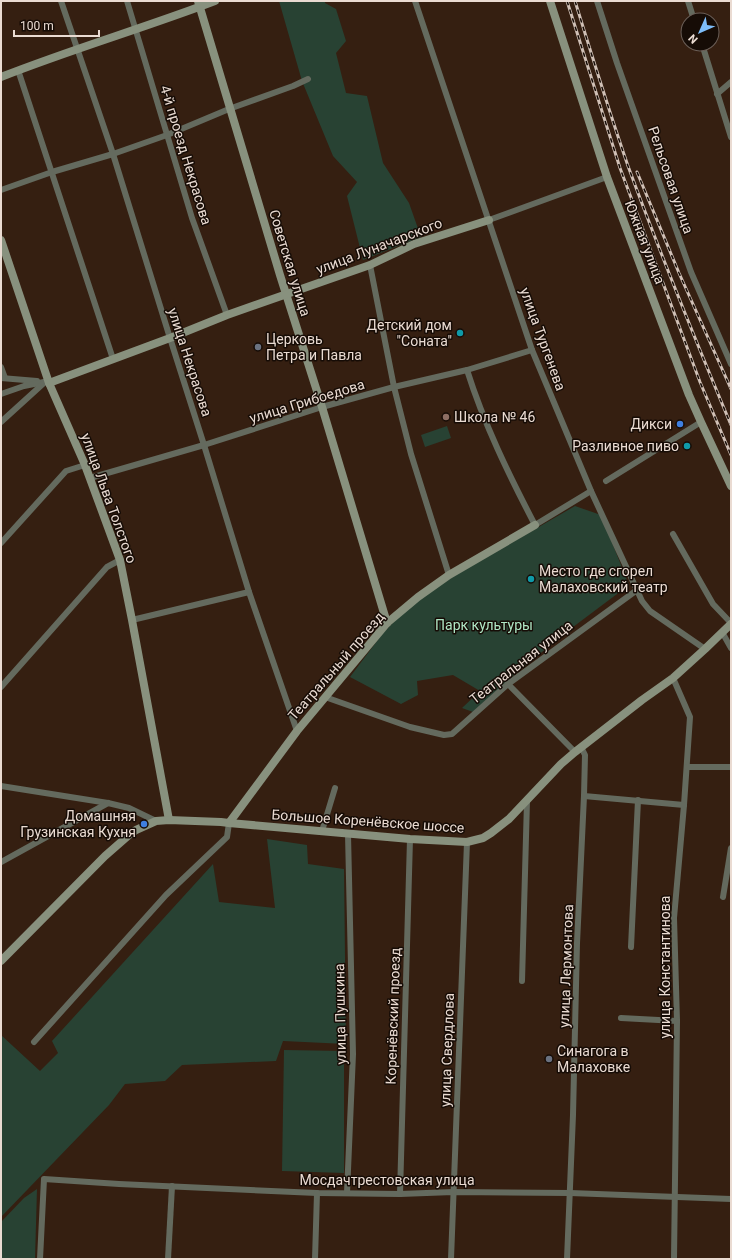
<svg xmlns="http://www.w3.org/2000/svg" width="732" height="1260" viewBox="0 0 732 1260" font-family="Roboto,sans-serif">
	<style>
		.green { fill: #284233 }
		.lines { fill: none; stroke-linecap: round; stroke-linejoin: round }
		.street { stroke: #646a5e; stroke-width: 6 }
		.secondary { stroke: #88917e; stroke-width: 8 }
		.rail-casing { stroke: #d0c0b6; stroke-width: 3 }
		.rail { stroke: #160c06; stroke-width: 1.5; stroke-dasharray: 4.5; stroke-linecap: butt }
		.culture-dot { fill: #0f9aa8; stroke: #160c06; stroke-width: 1.5 }
		.worship-dot { fill: #6b7280; stroke: #160c06; stroke-width: 1.5 }
		.education-dot { fill: #8d6e63; stroke: #160c06; stroke-width: 1.5 }
		.shop-dot { fill: #3f7fe0; stroke: #160c06; stroke-width: 1.5 }
		.labels { text-anchor: middle; stroke-width: 3; stroke-linejoin: round; paint-order: stroke }
		.street-label { font-size: 14px; fill: #eadbd2; stroke: #160c06 }
		.poi-label { font-size: 14px; fill: #eadbd2; stroke: #160c06; text-anchor: end }
		.park-label { font-size: 14px; fill: #b0e7c5; stroke: #160c06 }
	</style>
	<rect width="100%" height="100%" fill="#351f11"/>
	<g class="green">
		<polygon points="279,1 325,1 325,3 336,9 346,41 336,53 346,93 367,96 383,163 409,203 421,237 363,260 347,196 357,182 333,156 302,81"/>
		<polygon points="447,426 451,438 425,447 421,435"/>
		<polygon points="575,506 601,515 629,585 565,633 513,676 473,712 462,708 480,691 453,675 417,681 418,695 401,704 350,677 383,633 411,604 454,576"/>
		<polygon points="267,839 307,845 308,864 344,869 346,1044 283,1041 276,1061 182,1065 165,1081 125,1084 109,1105 1,1217 1,1035 40,1071 58,1053 52,1041 213,864 219,902 275,908"/>
		<polygon points="284,1050 344,1051 344,1173 282,1171"/>
		<polygon points="37,1189 35,1259 1,1259 1,1222 24,1198"/>
	</g>
	<g class="lines">
		<g class="street">
			<polyline points="61,1 113,154 170,338 204,445 249,592 297,731"/>
			<polyline points="127,1 192,218 227,315"/>
			<polyline points="415,1 532,350 591,491 642,601 650,611 705,649"/>
			<polyline points="597,1 617,63 691,272 731,364"/>
			<polyline points="688,1 694,20"/>
			<polyline points="702,44 731,137"/>
			<polyline points="18,70 113,359"/>
			<polyline points="717,94 731,82"/>
			<polyline points="1,190 52,172 113,154 167,135 229,109 293,86 308,79"/>
			<polyline points="489,220 607,177"/>
			<polyline points="370,265 394,387 411,454 449,575"/>
			<polyline points="1,367 5,378"/>
			<path d="M467 370C484 424 509 475 535 525L591 491"/>
			<polyline points="1,378 37,381"/>
			<polyline points="1,394 24,386 44,382"/>
			<polyline points="1,422 45,382 49,383"/>
			<polyline points="90,478 204,445 322,407 394,387 467,370 532,350"/>
			<polyline points="606,481 701,422"/>
			<polyline points="673,534 713,604 731,623"/>
			<polyline points="1,543 66,471 85,465"/>
			<polyline points="132,620 249,592"/>
			<polyline points="722,632 731,648"/>
			<polyline points="673,678 690,717 684,805 674,918 677,1021 674,1259"/>
			<polyline points="508,684 575,752"/>
			<polyline points="1,687 107,567 120,560"/>
			<polyline points="325,697 410,727 444,735 452,734 508,684 637,590"/>
			<polyline points="687,767 731,767"/>
			<polyline points="1,786 108,803 129,808 156,821"/>
			<polyline points="584,796 684,805"/>
			<polyline points="322,831 335,788"/>
			<polyline points="1,862 108,803"/>
			<polyline points="723,897 731,848"/>
			<polyline points="631,947 638,800"/>
			<polyline points="522,981 527,801"/>
			<polyline points="621,1018 677,1021"/>
			<polyline points="34,1042 166,895 227,837 229,823"/>
			<polyline points="347,1193 353,1054 348,834"/>
			<polyline points="400,1194 410,839"/>
			<polyline points="40,1259 44,1179 119,1184 317,1193 400,1194 453,1192 570,1193 731,1199"/>
			<polyline points="168,1259 172,1186"/>
			<polyline points="315,1259 317,1193"/>
			<polyline points="451,1259 467,842"/>
			<polyline points="567,1259 573,1115 577,943 584,796 585,755 581,747"/>
		</g>
		<g class="secondary">
			<polyline points="198,1 280,275 322,407 387,623"/>
			<polyline points="550,1 607,177 689,395 701,422 731,486"/>
			<path d="M1 77C72 49 144 28 215 1"/>
			<polyline points="1,240 49,383 85,465 120,560 132,620 169,820"/>
			<polyline points="49,383 170,338 227,315 370,265 414,244 489,220"/>
			<polyline points="229,823 297,731 387,623 418,597 449,575 535,525"/>
			<polyline points="1,961 105,856 129,835 136,830 156,821 169,820 221,822 229,823 410,839 467,842 483,838 491,833 509,819 561,764 575,752 642,700 673,678 705,649 731,624"/>
		</g>
		<g class="rail-casing">
			<g id="rail">
				<polyline points="567,1 620,168 700,382 731,455"/>
				<path d="M575 1C592 56 609 111 628 166 660 253 695 339 731 425"/>
				<polyline points="637,172 679,273 731,389"/>
			</g>
		</g>
		<use href="#rail" class="rail"/>
	</g>
	<g class="culture-dot">
		<circle cx="460" cy="333" r="4"/>
		<circle cx="687" cy="446" r="4"/>
		<circle cx="531" cy="579" r="4"/>
	</g>
	<g class="worship-dot">
		<circle cx="258" cy="347" r="4"/>
		<circle cx="549" cy="1059" r="4"/>
	</g>
	<circle class="education-dot" cx="446" cy="417" r="4"/>
	<g class="shop-dot">
		<circle cx="680" cy="424" r="4"/>
		<circle cx="144" cy="824" r="4"/>
	</g>
	<g class="labels">
		<g class="street-label">
			<text transform="translate(186 155) rotate(73)" y="5">4-й проезд Некрасова</text>
			<text transform="translate(671 180) rotate(71)" y="5">Рельсовая улица</text>
			<text transform="translate(645 242) rotate(69)" y="5">Южная улица</text>
			<text transform="translate(379 246) rotate(-21)" y="5">улица Луначарского</text>
			<text transform="translate(290 263) rotate(73)" y="5">Советская улица</text>
			<text transform="translate(543 339) rotate(70)" y="5">улица Тургенева</text>
			<text transform="translate(190 362) rotate(72)" y="5">улица Некрасова</text>
			<text transform="translate(307 401) rotate(-17)" y="5">улица Грибоедова</text>
			<text transform="translate(109 498) rotate(70)" y="5">улица Льва Толстого</text>
			<text transform="translate(521 662) rotate(-38)" y="5">Театральная улица</text>
			<text transform="translate(336 666) rotate(-49)" y="5">Театральный проезд</text>
			<text transform="translate(368 821) rotate(4)" y="5">Большое Коренёвское шоссе</text>
			<text transform="translate(566 966) rotate(-88)" y="5">улица Лермонтова</text>
			<text transform="translate(665 967) rotate(-90)" y="5">улица Константинова</text>
			<text transform="translate(340 1014) rotate(-91)" y="5">улица Пушкина</text>
			<text transform="translate(393 1016) rotate(-88)" y="5">Коренёвский проезд</text>
			<text transform="translate(447 1050) rotate(-88)" y="5">улица Свердлова</text>
			<text x="387" y="1185">Мосдачтрестовская улица</text>
		</g>
		<g class="poi-label">
			<text x="452" y="330">Детский дом<tspan x="452" dy="16">"Соната"</tspan></text>
			<text x="266" y="344" text-anchor="start">Церковь<tspan x="266" dy="16">Петра и Павла</tspan></text>
			<text x="454" y="422" text-anchor="start">Школа № 46</text>
			<text x="672" y="429">Дикси</text>
			<text x="679" y="451">Разливное пиво</text>
			<text x="539" y="576" text-anchor="start">Место где сгорел<tspan x="539" dy="16">Малаховский театр</tspan></text>
			<text x="136" y="821">Домашняя<tspan x="136" dy="16">Грузинская Кухня</tspan></text>
			<text x="557" y="1056" text-anchor="start">Синагога в<tspan x="557" dy="16">Малаховке</tspan></text>
		</g>
		<g class="park-label">
			<text x="484" y="630">Парк культуры</text>
		</g>
	</g>
	<rect width="732" height="1260" fill="none" stroke="#eadbd2" stroke-width="4"/>
	<g transform="translate(700 32) rotate(225)"><circle r="19" fill="#160c06" stroke="#6b5f58"/>
	<path d="M0-3L7 15L0 10L-7 15Z" fill="#7ebdf9"/>
	<text y="-6" font-size="11" font-weight="bold" text-anchor="middle" fill="#eadbd2">N</text>
	</g>
	<path d="M14 30v6h85v-6" fill="none" stroke="#eadbd2" stroke-width="2"/>
	<text x="20" y="30" font-size="12" fill="#eadbd2" stroke="#160c06" stroke-width="3" paint-order="stroke">100 m</text>
</svg>
